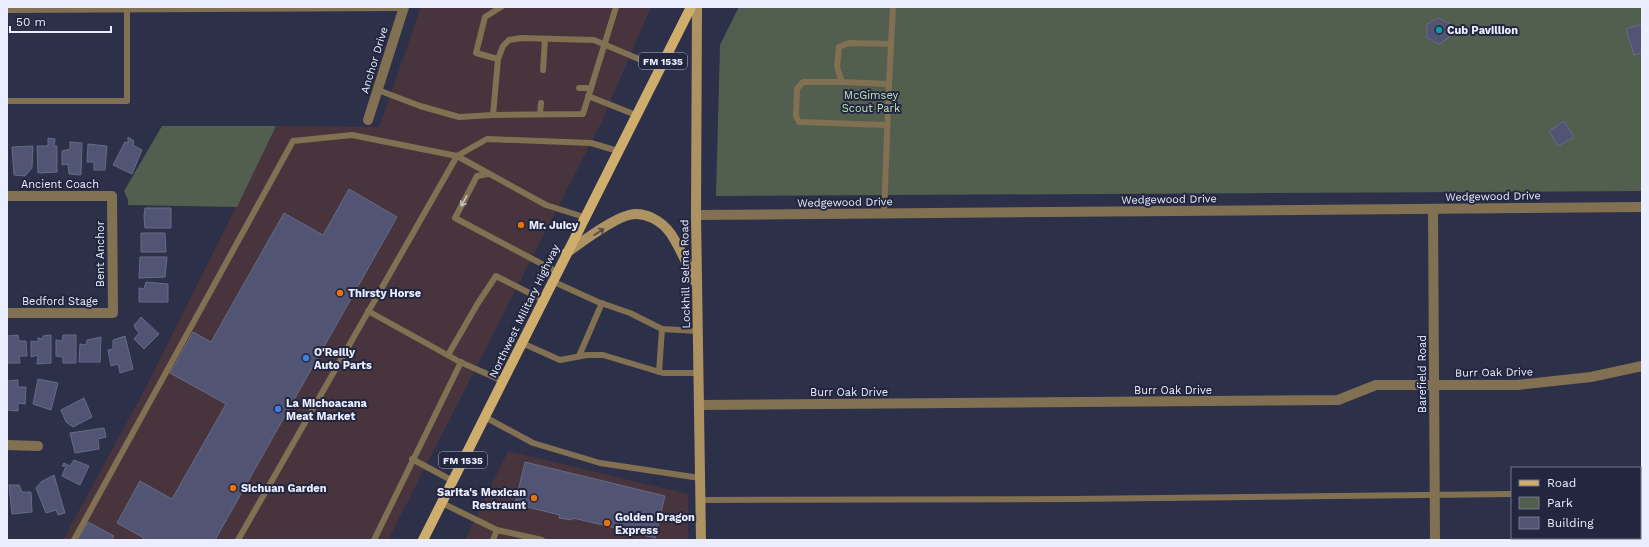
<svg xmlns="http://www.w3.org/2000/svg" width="1649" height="547" viewBox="0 0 1649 547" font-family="'Work Sans',sans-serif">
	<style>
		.commercial { fill: #47343c }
		.green { fill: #535f4e }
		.building { fill: #515573; stroke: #666b88 }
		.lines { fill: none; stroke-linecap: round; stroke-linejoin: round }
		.lane { stroke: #817052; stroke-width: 6 }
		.street { stroke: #817052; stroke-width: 10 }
		.secondary { stroke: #ad9361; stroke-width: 10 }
		.primary { stroke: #cfad6c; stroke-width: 10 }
		.oneway { stroke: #c5c2c2 }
		.oneway2 { stroke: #534c4b }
		.culture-dot { fill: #0f9aa8; stroke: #23263f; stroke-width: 1.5 }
		.food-dot { fill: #e8710a; stroke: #23263f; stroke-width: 1.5 }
		.shop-dot { fill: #3f7fe0; stroke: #23263f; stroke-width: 1.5 }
		.labels { text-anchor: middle; stroke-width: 4; stroke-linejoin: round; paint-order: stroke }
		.shield { fill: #23263f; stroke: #aeb2c5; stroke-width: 1 }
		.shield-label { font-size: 10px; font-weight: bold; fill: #eaeefe }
		.poi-label { font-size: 11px; font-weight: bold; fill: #eaeefe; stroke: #23263f; text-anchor: start }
		.street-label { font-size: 11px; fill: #eaeefe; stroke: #23263f }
		.park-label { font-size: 11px; fill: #c0e4b1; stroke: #23263f }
	</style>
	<rect width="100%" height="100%" fill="#2d3049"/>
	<g class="commercial">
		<polygon points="421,7 651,7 601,123 388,540 63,540 145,389 276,126 379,127"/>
		<polygon points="508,451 688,494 688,540 465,540"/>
	</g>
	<g class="green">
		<polygon points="739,7 1642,7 1642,191 716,196 720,45"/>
		<polygon points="162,126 276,126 237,207 128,205 128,200 124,191"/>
	</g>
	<g class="building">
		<polygon points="1439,18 1450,24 1450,37 1439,44 1427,38 1427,24"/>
		<polygon points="1642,24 1642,53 1634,55 1626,29"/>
		<polygon points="1564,121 1574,137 1558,146 1549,131"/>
		<polygon points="128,137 134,141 133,145 142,150 132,174 113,165 125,142 128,143"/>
		<polygon points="48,138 55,139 54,146 57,146 57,172 38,173 37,146 48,146"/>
		<polygon points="70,142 82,143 81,175 69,174 68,164 62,165 62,151 70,149"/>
		<polygon points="88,144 107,146 105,170 94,170 94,162 87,162"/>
		<polygon points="33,146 32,168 25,176 14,175 12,147"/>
		<polygon points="349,189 397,217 215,540 143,540 144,538 117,523 140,481 172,499 226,404 170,373 193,332 211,342 284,213 323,235"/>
		<polygon points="145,208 171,208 171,228 145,228 144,216"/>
		<polygon points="141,233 165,233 166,252 141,252"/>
		<polygon points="140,257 167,257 165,277 139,278"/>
		<polygon points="146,282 168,284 168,302 139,302 139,288 144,289"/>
		<polygon points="141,317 159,334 144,349 134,339 139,333 135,328 134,325"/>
		<polygon points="18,335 19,341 26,341 27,356 19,356 20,363 7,363 7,336"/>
		<polygon points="51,335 51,363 37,364 38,355 31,357 31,341 38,342 38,338 43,339 43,336"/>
		<polygon points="63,335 76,335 76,363 63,363 63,357 56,356 56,340 62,341"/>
		<polygon points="125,336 133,369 120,373 118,364 111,366 108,350 113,349 113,340"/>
		<polygon points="101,337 100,362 79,362 80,344 86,345 87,340"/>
		<polygon points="38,379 58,383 51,410 33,404"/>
		<polygon points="18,380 18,387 26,387 25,404 18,403 18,411 7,410 7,381"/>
		<polygon points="84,398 92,417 73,427 66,422 61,410"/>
		<polygon points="104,428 106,437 98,439 99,449 75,453 70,433"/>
		<polygon points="74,460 89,466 80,485 62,476 66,466 62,466 64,463 70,466"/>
		<polygon points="525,462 665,496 655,538 632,532 632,534 619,531 620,529 573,518 572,520 559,518 560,515 515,504"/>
		<polygon points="54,475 65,513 58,515 56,510 46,513 36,488 41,482"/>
		<polygon points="9,485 19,485 22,492 31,492 32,512 12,514"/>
		<polygon points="88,522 114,536 112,540 77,540"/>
	</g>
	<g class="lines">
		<g class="lane">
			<polyline points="501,7 485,17 476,53 498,59 493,115 583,114 616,7"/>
			<polyline points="7,10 403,8"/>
			<polyline points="498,59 503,46 509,40 521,38 594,40 660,68"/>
			<polyline points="543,70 545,39"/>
			<polyline points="842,82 803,82 797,89 796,116 799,122 887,125"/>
			<polyline points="889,84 842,82 837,67 839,47 849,43 891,44"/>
			<polyline points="579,88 591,88"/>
			<polyline points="378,90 420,106 459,117 493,115"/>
			<polyline points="588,96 636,115"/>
			<polyline points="7,101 127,101 127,9"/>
			<polyline points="540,114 541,103"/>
			<polyline points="457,156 487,139 591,143 618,151"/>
			<polyline points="457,156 546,205 584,217"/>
			<polyline points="488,174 477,176 455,218 557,272"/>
			<polyline points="884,214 889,84 893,7"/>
			<polyline points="552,281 598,302 630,313 662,329 698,331"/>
			<polyline points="368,311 460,362 503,381"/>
			<polyline points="522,343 560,360 587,355 603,355 663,373 699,373"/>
			<polyline points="448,355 478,303 496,276 543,300"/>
			<polyline points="579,356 602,303"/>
			<polyline points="659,372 662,329"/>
			<polyline points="485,417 533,443 600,463 700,478"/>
			<polyline points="412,459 453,481"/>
			<polyline points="1640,482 1642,482"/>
			<polyline points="701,500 1073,499 1512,494"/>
			<polyline points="442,503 497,530"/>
			<polyline points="74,540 293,141 352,135 457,156 238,540"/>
			<polyline points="374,540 461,362"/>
			<polyline points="493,540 497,530 542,540"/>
		</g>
		<g class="street">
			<polyline points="368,120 404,7"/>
			<polyline points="7,196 112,196 113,313 7,313"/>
			<polyline points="1433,209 1435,540"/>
			<polyline points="696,215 1642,207"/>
			<polyline points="699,405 1338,400 1376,385 1517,385 1591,377 1642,366"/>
			<polyline points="7,445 38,446"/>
		</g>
		<g class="secondary">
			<polyline points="697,7 696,215 701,540"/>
			<path d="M566 253C582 242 612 219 629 215 645 211 662 221 671 234 681 249 688 267 696 283"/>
		</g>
		<polyline class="primary" points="423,540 691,7"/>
	</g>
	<defs><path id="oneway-shaft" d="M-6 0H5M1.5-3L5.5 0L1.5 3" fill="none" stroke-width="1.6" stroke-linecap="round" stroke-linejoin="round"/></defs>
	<use class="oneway" href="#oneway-shaft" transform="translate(464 201) rotate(118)"/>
	<use class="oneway2" href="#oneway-shaft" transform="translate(599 232) rotate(-33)"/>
	<circle class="culture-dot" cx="1439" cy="30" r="4"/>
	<g class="food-dot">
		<circle cx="521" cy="225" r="4"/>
		<circle cx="340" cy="293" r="4"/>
		<circle cx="233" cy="488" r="4"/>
		<circle cx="534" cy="498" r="4"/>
		<circle cx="607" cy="523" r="4"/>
	</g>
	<g class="shop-dot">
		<circle cx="306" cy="358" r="4"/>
		<circle cx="278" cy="409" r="4"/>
	</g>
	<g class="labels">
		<g class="shield">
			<rect x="639" y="53" width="48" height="16" rx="3"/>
			<rect x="439" y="452" width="48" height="16" rx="3"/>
		</g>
		<g class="shield-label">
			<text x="663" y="65">FM 1535</text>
			<text x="463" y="464">FM 1535</text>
		</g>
		<g class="poi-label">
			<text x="1447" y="34">Cub Pavillion</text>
			<text x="529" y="229">Mr. Juicy</text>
			<text x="348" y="297">Thirsty Horse</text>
			<text x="314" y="356">O'Reilly<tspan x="314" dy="13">Auto Parts</tspan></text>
			<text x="286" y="407">La Michoacana<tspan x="286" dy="13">Meat Market</tspan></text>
			<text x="241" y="492">Sichuan Garden</text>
			<text x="526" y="496" text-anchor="end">Sarita's Mexican<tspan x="526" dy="13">Restraunt</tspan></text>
			<text x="615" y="521">Golden Dragon<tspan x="615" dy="13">Express</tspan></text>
		</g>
		<g class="street-label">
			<text transform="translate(374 60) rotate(-73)" y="4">Anchor Drive</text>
			<text x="60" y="188">Ancient Coach</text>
			<text transform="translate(1493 196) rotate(-1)" y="4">Wedgewood Drive</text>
			<text transform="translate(1169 199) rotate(-1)" y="4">Wedgewood Drive</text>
			<text transform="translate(845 202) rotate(-1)" y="4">Wedgewood Drive</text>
			<text transform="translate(100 254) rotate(-90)" y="4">Bent Anchor</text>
			<text transform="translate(685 274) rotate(-91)" y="4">Lockhill Selma Road</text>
			<text x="60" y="305">Bedford Stage</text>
			<text transform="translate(524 311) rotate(-64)" y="4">Northwest Military Highway</text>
			<text transform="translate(1494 372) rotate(-1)" y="4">Burr Oak Drive</text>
			<text transform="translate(1422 374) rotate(-90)" y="4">Barefield Road</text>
			<text x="1173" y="394">Burr Oak Drive</text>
			<text x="849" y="396">Burr Oak Drive</text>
		</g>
		<g class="park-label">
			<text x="871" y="99">McGimsey<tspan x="871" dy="13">Scout Park</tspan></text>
		</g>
	</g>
	<rect width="1649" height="547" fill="none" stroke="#eaeefe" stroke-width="16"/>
	<rect x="1511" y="467" width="130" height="72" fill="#23263f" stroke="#73768b"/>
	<rect x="1519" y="480" width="20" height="6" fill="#cfad6c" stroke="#73768b"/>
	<text x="1547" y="487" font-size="12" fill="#eaeefe">Road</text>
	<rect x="1519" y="497" width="20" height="12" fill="#535f4e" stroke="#73768b"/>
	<text x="1547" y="507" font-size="12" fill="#eaeefe">Park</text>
	<rect x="1519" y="517" width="20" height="12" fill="#515573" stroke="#73768b"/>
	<text x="1547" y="527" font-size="12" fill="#eaeefe">Building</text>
	<path d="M10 26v6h101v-6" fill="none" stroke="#eaeefe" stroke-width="2"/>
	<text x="16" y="26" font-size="12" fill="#eaeefe" stroke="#23263f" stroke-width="3" paint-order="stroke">50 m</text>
</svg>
